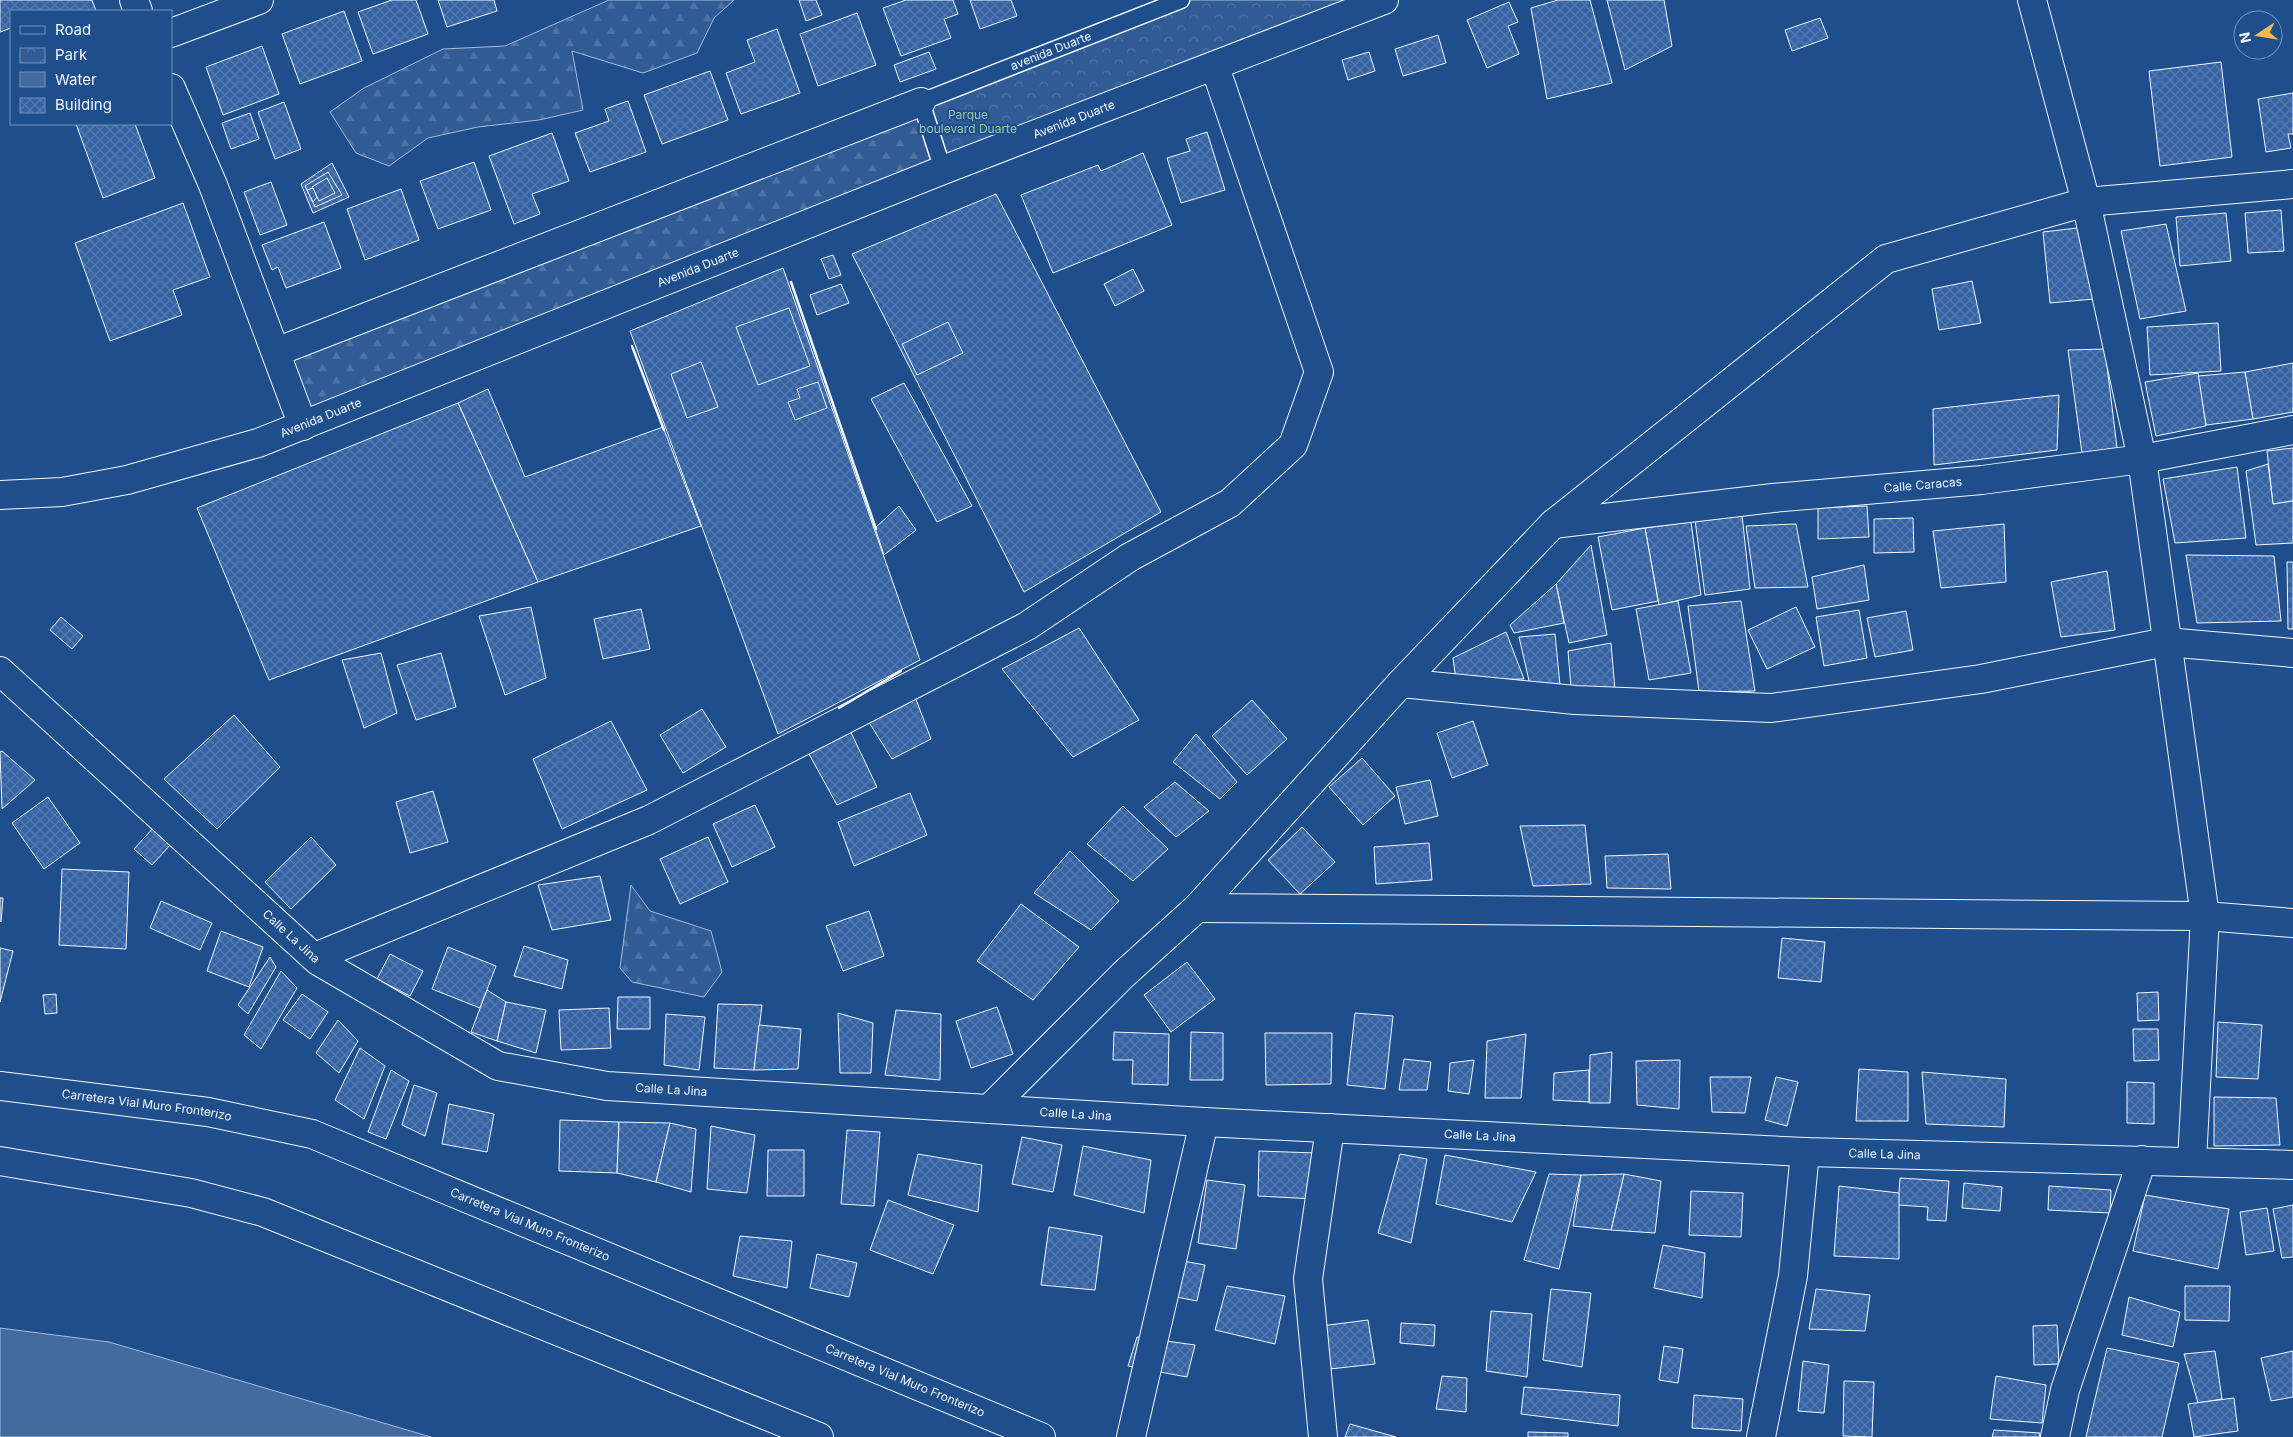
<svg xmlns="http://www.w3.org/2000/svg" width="2293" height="1437" viewBox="0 0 2293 1437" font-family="Inter,sans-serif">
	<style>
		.forest { fill: url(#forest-firs); stroke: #a8bbd7 }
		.park { fill: url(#park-crowns); stroke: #a8bbd7 }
		.water { fill: #446ba0; stroke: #a8bbd7 }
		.building { fill: url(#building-cross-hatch); stroke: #f2f6ff }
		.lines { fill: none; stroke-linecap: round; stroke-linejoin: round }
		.service-casing { stroke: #f2f6ff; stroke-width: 19 }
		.minor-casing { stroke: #f2f6ff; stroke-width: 30 }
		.tertiary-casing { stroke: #f2f6ff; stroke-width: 30 }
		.secondary-casing { stroke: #f2f6ff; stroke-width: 30 }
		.primary-casing { stroke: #f2f6ff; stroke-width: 30 }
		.service { stroke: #1f4e8c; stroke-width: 16 }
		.minor { stroke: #1f4e8c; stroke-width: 28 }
		.tertiary { stroke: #1f4e8c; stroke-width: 28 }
		.secondary { stroke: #1f4e8c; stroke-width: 28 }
		.primary { stroke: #1f4e8c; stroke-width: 28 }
		.wall { stroke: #f2f6ff; stroke-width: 2.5 }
		.labels { text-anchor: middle; stroke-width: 4; stroke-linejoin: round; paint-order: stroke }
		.street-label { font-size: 12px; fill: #f2f6ff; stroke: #1f4e8c }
		.park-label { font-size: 12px; fill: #97c8a6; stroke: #1f4e8c }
	</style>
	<defs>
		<pattern id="forest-firs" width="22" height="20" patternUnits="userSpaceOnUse" patternTransform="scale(1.25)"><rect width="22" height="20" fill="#305b95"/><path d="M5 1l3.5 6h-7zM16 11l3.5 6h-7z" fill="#4e73a5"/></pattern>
		<pattern id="park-crowns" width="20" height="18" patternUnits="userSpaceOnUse" patternTransform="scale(1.25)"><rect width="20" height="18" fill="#305b95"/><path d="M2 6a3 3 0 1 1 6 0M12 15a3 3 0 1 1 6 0" fill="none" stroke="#4e73a5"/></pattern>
		<pattern id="building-cross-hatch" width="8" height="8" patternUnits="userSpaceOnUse" patternTransform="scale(1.25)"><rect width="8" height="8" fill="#3563a3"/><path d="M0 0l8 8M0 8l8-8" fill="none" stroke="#537ab1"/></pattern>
	</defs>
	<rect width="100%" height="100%" fill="#1f4e8c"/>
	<g class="forest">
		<polygon points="609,0 734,0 714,18 697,53 643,73 572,51 583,110 539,120 478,127 428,138 389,166 356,153 330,112 364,88 443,49 505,46"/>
		<polygon points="921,102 943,170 303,426 276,352"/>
		<polygon points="631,885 650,911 711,931 722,972 704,997 632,982 620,968"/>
	</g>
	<polygon class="park" points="1192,0 1374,0 944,168 923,102"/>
	<polygon class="water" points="0,1328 109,1342 431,1437 0,1437"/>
	<g class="building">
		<polygon points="0,0 92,0 96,11 11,11 11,28 0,32"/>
		<polygon points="392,0 416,0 428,34 373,54 358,12"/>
		<polygon points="438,0 494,0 497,11 447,27"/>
		<polygon points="799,0 816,0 822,15 806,21"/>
		<polygon points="906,0 953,0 958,14 944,19 951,38 901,56 883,8"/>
		<polygon points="970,0 1011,0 1017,16 980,29"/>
		<polygon points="1558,0 1590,0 1612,83 1547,99 1531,8"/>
		<polygon points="1607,0 1664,0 1672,46 1625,70"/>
		<polygon points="1509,2 1518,22 1508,26 1519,54 1487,68 1467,20"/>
		<polygon points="344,11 362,61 300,84 282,34"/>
		<polygon points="857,13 876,65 818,86 800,34"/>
		<polygon points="1820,18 1828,38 1792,51 1785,30"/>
		<polygon points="777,29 800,93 741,114 726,73 755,62 747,40"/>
		<polygon points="1438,35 1446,63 1403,76 1395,49"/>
		<polygon points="262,46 279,94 223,115 206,67"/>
		<polygon points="929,52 936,69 900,82 894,65"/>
		<polygon points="1369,52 1375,71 1348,80 1342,60"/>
		<polygon points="2221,62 2232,157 2160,166 2149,71"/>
		<polygon points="710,71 728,120 662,144 644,95"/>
		<polygon points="2293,93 2293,134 2288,134 2291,148 2266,152 2258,99"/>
		<polygon points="628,101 646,152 590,172 575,133 609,121 605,109"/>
		<polygon points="284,102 301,149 275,159 258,112"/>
		<polygon points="250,113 259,139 231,149 222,123"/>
		<polygon points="76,124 135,124 155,178 103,198"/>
		<polygon points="1207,132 1225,190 1181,203 1167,158 1190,151 1186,139"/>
		<polygon points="552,133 569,181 532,194 540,214 514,224 489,156"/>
		<polygon points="1143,153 1172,225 1053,273 1021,195 1098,165 1101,171"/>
		<polygon points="474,162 491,210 438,229 420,181"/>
		<polygon points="332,163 349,197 313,213 301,184"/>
		<polygon points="328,172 342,195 315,207 305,186"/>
		<polygon points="327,178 335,193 319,201 312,187"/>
		<polygon points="271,182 287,225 260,235 244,192"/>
		<polygon points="313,188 317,197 313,202 307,190"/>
		<polygon points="401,189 419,240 365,260 347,209"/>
		<polygon points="996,194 1161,512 1024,592 852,254"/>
		<polygon points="183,203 210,277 173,290 182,315 110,341 75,243"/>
		<polygon points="2281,210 2284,251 2248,253 2245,213"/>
		<polygon points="2226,213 2231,261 2180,266 2176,217"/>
		<polygon points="324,222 341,268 286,288 278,267 272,270 262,245"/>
		<polygon points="2166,224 2186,311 2140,319 2121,231"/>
		<polygon points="2086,227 2094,299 2050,303 2043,232"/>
		<polygon points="833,255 841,275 829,279 821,259"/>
		<polygon points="783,268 920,660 778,734 630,331"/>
		<polygon points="1133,269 1144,291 1115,306 1104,284"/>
		<polygon points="1972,281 1981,323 1939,330 1932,289"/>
		<polygon points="841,284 849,303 817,315 810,295"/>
		<polygon points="789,308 810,366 758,385 736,327"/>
		<polygon points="948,322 963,353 917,375 902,344"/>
		<polygon points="2218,323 2221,371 2150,375 2147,327"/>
		<polygon points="2105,349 2117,448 2082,453 2068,350"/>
		<polygon points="701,362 718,407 687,418 671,374"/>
		<polygon points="2293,363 2293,412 2253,419 2245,372"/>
		<polygon points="2245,372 2253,419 2206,425 2198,376"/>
		<polygon points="2198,373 2206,426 2156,436 2145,382"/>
		<polygon points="818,382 827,408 795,420 788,402 800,398 797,389"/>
		<polygon points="904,383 972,506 937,522 871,399"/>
		<polygon points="488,389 525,477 663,427 701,526 538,582 458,403"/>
		<polygon points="2059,395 2057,450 1934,465 1933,409"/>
		<polygon points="458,403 538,582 269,680 197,508"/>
		<polygon points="2293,448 2293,501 2273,504 2267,451"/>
		<polygon points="2268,464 2273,504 2293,501 2293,543 2256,545 2246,471"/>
		<polygon points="2237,467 2246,538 2175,543 2163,479"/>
		<polygon points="899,506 916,530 884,555 875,528"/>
		<polygon points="1867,506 1869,537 1818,539 1818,508"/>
		<polygon points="1742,515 1750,589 1705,595 1695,520"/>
		<polygon points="1913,518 1914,552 1874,553 1874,519"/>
		<polygon points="1691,522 1701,595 1659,605 1645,528"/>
		<polygon points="1796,524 1808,587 1755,588 1746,526"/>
		<polygon points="2004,524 2006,582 1941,588 1933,531"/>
		<polygon points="1645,528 1658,601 1612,610 1598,537"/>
		<polygon points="1591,545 1607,635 1569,643 1556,584"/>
		<polygon points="2186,555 2274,556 2281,621 2197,623"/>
		<polygon points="2287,562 2293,562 2293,629 2288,629"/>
		<polygon points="1864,565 1869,600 1817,609 1812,577"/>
		<polygon points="2107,571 2115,630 2061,637 2051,582"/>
		<polygon points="1556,584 1564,623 1514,633 1510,625"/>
		<polygon points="1678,601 1691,673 1649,680 1636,609"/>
		<polygon points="1741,601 1755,691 1699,692 1688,606"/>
		<polygon points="531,607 546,678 505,695 479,616"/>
		<polygon points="1796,607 1815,647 1767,669 1748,630"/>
		<polygon points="641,609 650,649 603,659 594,619"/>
		<polygon points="1859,610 1867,658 1824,666 1816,617"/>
		<polygon points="1906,611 1913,650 1875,657 1867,618"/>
		<polygon points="61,617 83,636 72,649 50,630"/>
		<polygon points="1079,628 1139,720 1073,757 1002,669"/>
		<polygon points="1506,632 1524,679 1456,680 1453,658"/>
		<polygon points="1555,634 1560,685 1530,685 1519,637"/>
		<polygon points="1611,643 1615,690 1571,688 1568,651"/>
		<polygon points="381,653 397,713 364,728 342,660"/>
		<polygon points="441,653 456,707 416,720 397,665"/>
		<polygon points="914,694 931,739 892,759 865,716"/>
		<polygon points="1252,700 1287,739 1247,775 1212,736"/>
		<polygon points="702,709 726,747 683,773 660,735"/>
		<polygon points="234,715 280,767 217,829 164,779"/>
		<polygon points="845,720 877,787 837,805 809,754"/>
		<polygon points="611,721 647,790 562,829 533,759"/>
		<polygon points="1473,721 1488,765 1452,778 1437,733"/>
		<polygon points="1196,734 1237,782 1220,799 1173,762"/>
		<polygon points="2,751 35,780 2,809 0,752"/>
		<polygon points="1362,758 1395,796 1363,825 1329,787"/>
		<polygon points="1430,780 1438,816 1405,824 1396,787"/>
		<polygon points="1175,782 1209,811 1176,837 1144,807"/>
		<polygon points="433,791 448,842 410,853 396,802"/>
		<polygon points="910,793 927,835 854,866 838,822"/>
		<polygon points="48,797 80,843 44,869 12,823"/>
		<polygon points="755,805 775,847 732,867 713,824"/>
		<polygon points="1123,806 1168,849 1133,881 1087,844"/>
		<polygon points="1585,825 1591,884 1533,886 1520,826"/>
		<polygon points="155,826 173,842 152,865 134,849"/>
		<polygon points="1302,827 1335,862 1300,894 1268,860"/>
		<polygon points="311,837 336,865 291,909 265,882"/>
		<polygon points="708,837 728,882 680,904 660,859"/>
		<polygon points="1429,843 1432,880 1376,884 1374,847"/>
		<polygon points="1070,851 1119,901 1091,930 1034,893"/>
		<polygon points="1668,854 1671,889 1607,888 1605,856"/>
		<polygon points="62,869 129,872 126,949 59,945"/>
		<polygon points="600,876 611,920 552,930 538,885"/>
		<polygon points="0,898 3,898 1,922 0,921"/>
		<polygon points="161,901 212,923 200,950 150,928"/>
		<polygon points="1021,904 1079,947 1033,1000 977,961"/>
		<polygon points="869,911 884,956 843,971 826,926"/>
		<polygon points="221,931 263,947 249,987 207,971"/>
		<polygon points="1782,938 1825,942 1821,982 1778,978"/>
		<polygon points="524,946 568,960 562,989 514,976"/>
		<polygon points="448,947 496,966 480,1008 432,989"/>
		<polygon points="0,948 13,951 0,1002"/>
		<polygon points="390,954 423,971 410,996 377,979"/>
		<polygon points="270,957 276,967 248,1014 238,1005"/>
		<polygon points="1187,962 1215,999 1171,1032 1144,995"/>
		<polygon points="281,971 297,988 261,1049 244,1035"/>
		<polygon points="487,990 506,1002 497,1041 471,1032"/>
		<polygon points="2158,992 2159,1020 2138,1021 2137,993"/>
		<polygon points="56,994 57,1013 45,1014 43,995"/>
		<polygon points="302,994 328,1012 310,1039 283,1020"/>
		<polygon points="618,997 650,997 650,1029 617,1029"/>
		<polygon points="506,1002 546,1010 536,1053 497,1041"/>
		<polygon points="718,1004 762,1005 754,1070 714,1068"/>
		<polygon points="997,1007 1013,1054 971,1068 956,1021"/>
		<polygon points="609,1008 611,1048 561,1050 559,1010"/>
		<polygon points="896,1010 941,1014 940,1080 885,1075"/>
		<polygon points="838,1013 873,1023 871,1073 840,1073"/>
		<polygon points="1355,1013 1393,1016 1385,1089 1347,1085"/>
		<polygon points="666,1014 705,1017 699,1070 664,1065"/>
		<polygon points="338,1020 358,1041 339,1073 316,1053"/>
		<polygon points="2218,1022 2262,1025 2258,1079 2216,1077"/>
		<polygon points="759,1025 801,1029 798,1069 754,1070"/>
		<polygon points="2133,1029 2158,1029 2159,1060 2134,1061"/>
		<polygon points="1114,1032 1169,1034 1168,1085 1132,1084 1133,1060 1113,1060"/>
		<polygon points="1191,1032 1223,1033 1223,1080 1190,1080"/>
		<polygon points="1265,1033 1332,1033 1331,1084 1266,1085"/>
		<polygon points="1526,1034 1521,1098 1485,1098 1487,1041"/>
		<polygon points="360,1048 385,1066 364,1119 335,1100"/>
		<polygon points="1612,1052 1610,1103 1589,1103 1590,1055"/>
		<polygon points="1404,1059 1431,1062 1427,1090 1399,1090"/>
		<polygon points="1474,1060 1469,1094 1448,1091 1450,1063"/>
		<polygon points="1680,1060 1679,1109 1637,1105 1636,1061"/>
		<polygon points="1859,1069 1908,1072 1908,1121 1856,1121"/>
		<polygon points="391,1070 409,1081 386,1139 368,1132"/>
		<polygon points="1589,1070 1589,1102 1553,1100 1554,1073"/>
		<polygon points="1922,1072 2006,1079 2004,1127 1926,1124"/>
		<polygon points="1710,1077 1751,1077 1745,1113 1712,1112"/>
		<polygon points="1776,1077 1798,1082 1787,1126 1765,1120"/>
		<polygon points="2127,1082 2154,1083 2154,1124 2127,1123"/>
		<polygon points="414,1085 437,1093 425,1136 402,1125"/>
		<polygon points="2214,1097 2276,1098 2280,1145 2214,1146"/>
		<polygon points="449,1104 494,1114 487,1152 442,1144"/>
		<polygon points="560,1120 619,1122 617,1173 559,1171"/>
		<polygon points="619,1122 670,1123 656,1182 617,1173"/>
		<polygon points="670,1123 696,1129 691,1192 656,1182"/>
		<polygon points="711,1126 755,1135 747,1193 707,1189"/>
		<polygon points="847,1130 880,1132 874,1206 841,1204"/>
		<polygon points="1022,1137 1062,1145 1053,1192 1012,1184"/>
		<polygon points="1083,1146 1151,1160 1144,1213 1074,1195"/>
		<polygon points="768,1150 804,1150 804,1196 767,1196"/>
		<polygon points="1259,1151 1316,1153 1315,1199 1258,1196"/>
		<polygon points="918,1154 982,1165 978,1212 908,1195"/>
		<polygon points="1400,1154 1427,1159 1411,1243 1378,1233"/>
		<polygon points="1445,1155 1536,1172 1512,1222 1436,1204"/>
		<polygon points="1549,1174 1581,1175 1559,1269 1524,1260"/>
		<polygon points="1624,1174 1661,1181 1655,1233 1611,1230"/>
		<polygon points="1624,1174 1611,1230 1573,1226 1581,1175"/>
		<polygon points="1900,1178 1949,1181 1946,1221 1927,1220 1928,1207 1898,1205"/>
		<polygon points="1207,1180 1245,1185 1236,1249 1198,1243"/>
		<polygon points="1964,1183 2002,1187 2000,1211 1962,1208"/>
		<polygon points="1839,1186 1899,1193 1899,1259 1834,1256"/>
		<polygon points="2049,1186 2111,1190 2110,1213 2048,1210"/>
		<polygon points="1691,1191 1743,1193 1741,1237 1689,1235"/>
		<polygon points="2145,1195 2229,1209 2218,1269 2133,1251"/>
		<polygon points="888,1200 954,1225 933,1274 870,1250"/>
		<polygon points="2293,1205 2293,1257 2282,1258 2273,1209"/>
		<polygon points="2267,1208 2274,1251 2246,1255 2240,1212"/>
		<polygon points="1049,1227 1102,1236 1095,1290 1041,1285"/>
		<polygon points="740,1236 792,1241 787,1288 733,1276"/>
		<polygon points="1663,1245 1705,1253 1702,1298 1654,1288"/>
		<polygon points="817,1254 857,1263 849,1297 810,1288"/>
		<polygon points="1172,1259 1205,1265 1197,1301 1166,1295"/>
		<polygon points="1227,1286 1285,1296 1275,1344 1215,1330"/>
		<polygon points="2185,1286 2230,1286 2229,1321 2185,1320"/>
		<polygon points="1551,1289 1591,1293 1582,1367 1543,1360"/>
		<polygon points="1816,1289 1870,1295 1865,1331 1809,1329"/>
		<polygon points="2129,1297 2180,1312 2173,1347 2122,1335"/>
		<polygon points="1491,1311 1532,1314 1527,1377 1486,1371"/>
		<polygon points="1368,1320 1375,1364 1330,1369 1321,1326"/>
		<polygon points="1401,1323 1435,1325 1434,1346 1400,1343"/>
		<polygon points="2057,1325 2059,1364 2034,1365 2033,1326"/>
		<polygon points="1137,1337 1195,1345 1187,1377 1128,1366"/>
		<polygon points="1664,1346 1683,1349 1678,1383 1659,1380"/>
		<polygon points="2107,1348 2179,1363 2162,1437 2086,1437"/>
		<polygon points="2215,1351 2222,1399 2198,1403 2184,1354"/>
		<polygon points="2293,1351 2293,1397 2271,1401 2261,1358"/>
		<polygon points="1803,1361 1829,1365 1824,1413 1798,1411"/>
		<polygon points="1442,1376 1467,1378 1466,1412 1436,1409"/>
		<polygon points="1996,1376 2046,1385 2042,1423 1990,1419"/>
		<polygon points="1844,1381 1874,1382 1872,1437 1843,1436"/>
		<polygon points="1524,1387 1620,1395 1618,1426 1521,1414"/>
		<polygon points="1694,1395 1743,1399 1741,1431 1692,1428"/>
		<polygon points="2234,1398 2238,1431 2194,1437 2188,1404"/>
		<polygon points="1350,1424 1396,1437 1345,1437"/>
		<polygon points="1994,1430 2040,1433 2039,1437 1992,1437"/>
		<polygon points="1528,1432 1568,1433 1568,1437 1528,1437"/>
	</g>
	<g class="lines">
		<g class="service-casing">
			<g id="service">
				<path id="s1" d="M943 170 921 102 1181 0"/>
			</g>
		</g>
		<g class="minor-casing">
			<g id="minor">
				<polyline points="171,33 259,0"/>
				<polyline points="276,352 921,102"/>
				<path id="s2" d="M1553 524 1773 498 1982 480 2142 459 2293 430"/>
				<polyline points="1401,683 1575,700 1771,708 1981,679 2166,642 2293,653"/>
				<polyline points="1197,908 2205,916 2293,923"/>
				<polyline points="315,957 649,820 1027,626 1130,557 1230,503 1293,445 1319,372 1215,67"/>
				<polyline points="989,1109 1124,974 1197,908 1401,683 1553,524 1886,259 2086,202 2293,184"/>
				<polyline points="1131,1437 1204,1122"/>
				<polyline points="1323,1437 1308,1279 1330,1128"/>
				<polyline points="1761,1437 1793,1276 1805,1152"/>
			</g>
		</g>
		<g class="tertiary-casing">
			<g id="tertiary">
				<path id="s3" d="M0 1086 208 1112 312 1134 1041 1437"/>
				<polyline points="0,1161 191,1193 263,1212 819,1437"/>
			</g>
		</g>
		<g class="secondary-casing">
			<g id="secondary">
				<polyline points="134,0 138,11"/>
				<polyline points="2032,0 2086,202 2142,459 2205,916 2192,1161"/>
				<polyline points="171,88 213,185 303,426"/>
				<path id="s4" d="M0 671 318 961 498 1066 607 1086 1204 1122 1805 1152 2293 1165"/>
				<polyline points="2055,1437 2065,1390 2142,1160"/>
			</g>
		</g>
		<g class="primary-casing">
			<g id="primary">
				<path id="s5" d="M0 495 62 492 127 480 258 443 943 170 1384 0"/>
			</g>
		</g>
		<use href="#service" class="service"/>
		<use href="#minor" class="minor"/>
		<use href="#tertiary" class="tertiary"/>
		<use href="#secondary" class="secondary"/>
		<use href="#primary" class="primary"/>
		<g class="wall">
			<polyline points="791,282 876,529"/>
			<polyline points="632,346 664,430"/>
			<polyline points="839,708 901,671"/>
		</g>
	</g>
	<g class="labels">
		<g class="street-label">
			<text dy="4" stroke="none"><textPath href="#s1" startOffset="211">avenida Duarte</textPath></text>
			<text dy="4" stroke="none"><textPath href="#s5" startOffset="1142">Avenida Duarte</textPath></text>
			<text dy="4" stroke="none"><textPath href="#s5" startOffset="738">Avenida Duarte</textPath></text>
			<text dy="4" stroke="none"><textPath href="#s5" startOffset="332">Avenida Duarte</textPath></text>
			<text dy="4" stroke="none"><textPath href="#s2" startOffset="372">Calle Caracas</textPath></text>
			<text dy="4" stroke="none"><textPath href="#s4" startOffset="394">Calle La Jina</textPath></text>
			<text dy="4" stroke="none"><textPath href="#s4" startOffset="814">Calle La Jina</textPath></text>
			<text dy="4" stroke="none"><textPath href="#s3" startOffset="148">Carretera Vial Muro Fronterizo</textPath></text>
			<text dy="4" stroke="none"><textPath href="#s4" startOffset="1219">Calle La Jina</textPath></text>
			<text dy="4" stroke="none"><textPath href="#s4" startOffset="1624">Calle La Jina</textPath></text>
			<text dy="4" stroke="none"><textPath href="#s4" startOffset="2029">Calle La Jina</textPath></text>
			<text dy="4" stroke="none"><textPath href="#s3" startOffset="552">Carretera Vial Muro Fronterizo</textPath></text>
			<text dy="4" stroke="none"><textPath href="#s3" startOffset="958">Carretera Vial Muro Fronterizo</textPath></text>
		</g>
		<g class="park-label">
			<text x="968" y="119">Parque<tspan x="968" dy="14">boulevard Duarte</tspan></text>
		</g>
	</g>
	<rect x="10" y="10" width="162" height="115" fill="#1f4e8c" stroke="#7391ba"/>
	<rect x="20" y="26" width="25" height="8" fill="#1f4e8c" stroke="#7391ba"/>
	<text x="55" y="35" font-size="15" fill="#f2f6ff">Road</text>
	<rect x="20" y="48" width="25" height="15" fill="url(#park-crowns)" stroke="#7391ba"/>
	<text x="55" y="60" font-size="15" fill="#f2f6ff">Park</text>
	<rect x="20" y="72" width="25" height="15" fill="#446ba0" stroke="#7391ba"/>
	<text x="55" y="85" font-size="15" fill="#f2f6ff">Water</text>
	<rect x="20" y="98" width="25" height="15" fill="url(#building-cross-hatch)" stroke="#7391ba"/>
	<text x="55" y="110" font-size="15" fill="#f2f6ff">Building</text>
	<g transform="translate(2258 35) rotate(258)"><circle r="24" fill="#1f4e8c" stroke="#7391ba"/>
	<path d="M0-4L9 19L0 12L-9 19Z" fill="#ffb74d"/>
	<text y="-8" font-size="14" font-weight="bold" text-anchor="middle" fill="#f2f6ff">N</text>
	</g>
</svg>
